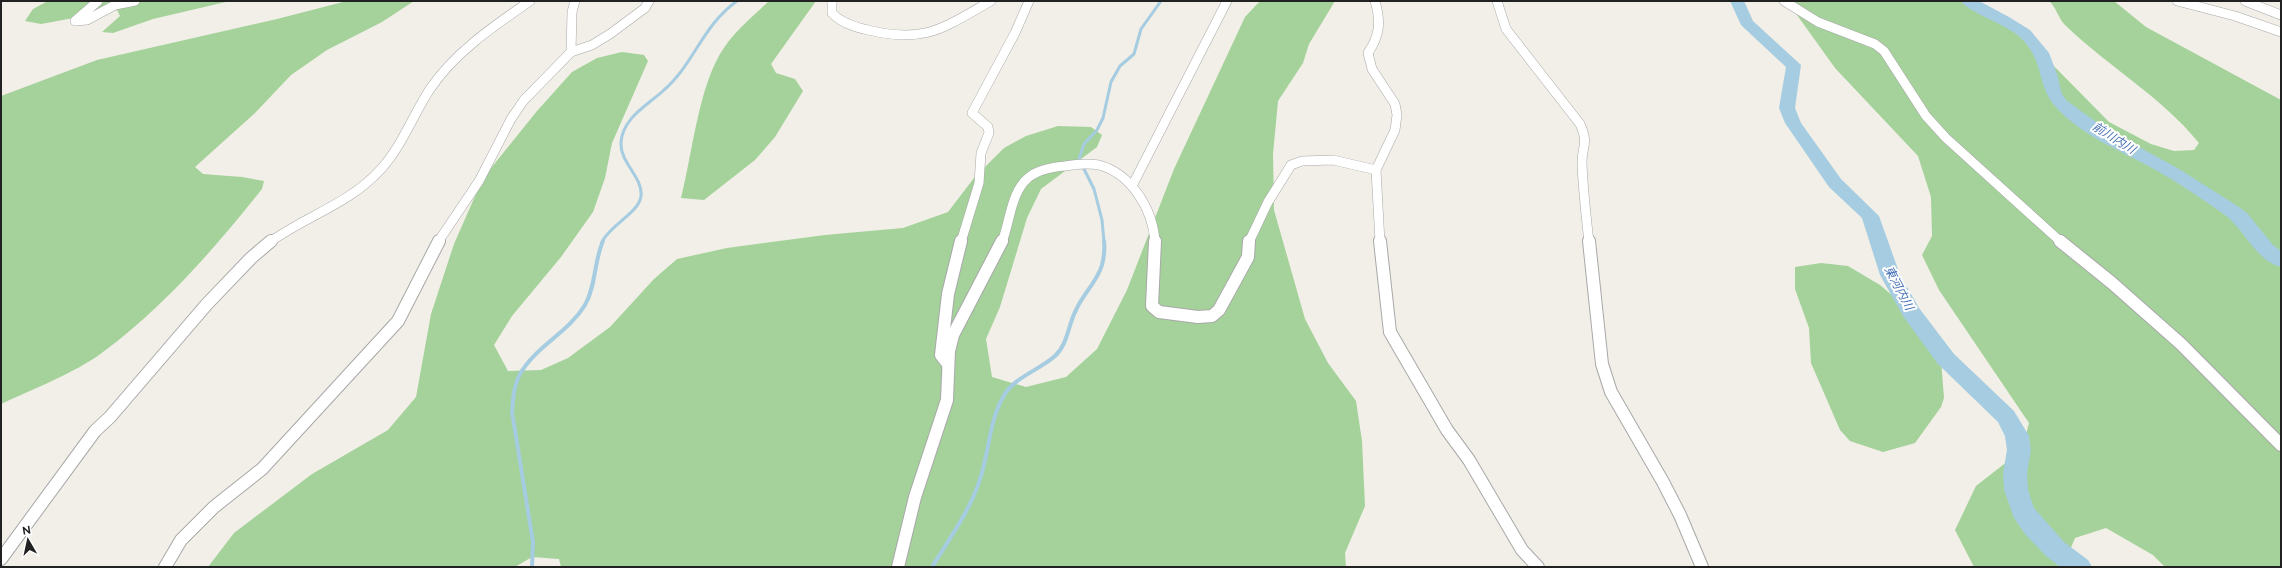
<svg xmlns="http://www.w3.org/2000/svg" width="2282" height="568" viewBox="0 0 2282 568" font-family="Raleway,'Noto Sans JP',sans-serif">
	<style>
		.forest { fill: #a4d29a }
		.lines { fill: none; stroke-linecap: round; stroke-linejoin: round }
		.stream-far1 { stroke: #a5cce1; stroke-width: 3 }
		.stream { stroke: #a5cce1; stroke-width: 4 }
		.river { fill: #a5cce1; fill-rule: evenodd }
		.street-far1-casing { stroke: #a8a8a8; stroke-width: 10 }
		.street-casing { stroke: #a8a8a8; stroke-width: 14 }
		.street-far1 { stroke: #fff; stroke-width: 9 }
		.street { stroke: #fff; stroke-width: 12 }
		.labels { text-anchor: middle; stroke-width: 4; stroke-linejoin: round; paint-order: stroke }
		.water-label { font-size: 12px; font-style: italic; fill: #4771b6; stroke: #fff }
	</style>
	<rect width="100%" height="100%" fill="#f1efe7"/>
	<g class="forest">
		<polygon points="48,1 230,1 153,19 113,33 102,32 120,16 117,10 41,24 25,21 33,9"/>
		<path d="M347 1H414L382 22 327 50 291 75 255 113 195 167 203 174 242 177 264 181 262 189C215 248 164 307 103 352 75 373 33 389 1 404V96L97 60 277 19Z"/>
		<path d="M769 1H816L771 64 776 73 795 79 803 91 775 137 755 160 704 200 681 198C692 155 698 92 720 54 732 33 752 17 769 1Z"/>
		<polygon points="1260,1 1335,1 1309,44 1303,63 1278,101 1273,154 1274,210 1305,319 1328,363 1356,401 1362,441 1365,506 1345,553 1346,567 561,567 559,559 532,557 515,567 208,567 234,533 312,474 388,430 416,397 431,314 454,244 483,178 537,111 572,72 597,58 622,52 644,55 648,61 612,143 605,178 593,212 561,257 512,316 494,345 508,371 541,370 568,358 610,327 654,279 677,259 727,248 825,235 903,228 948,212 974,178 1004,148 1026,136 1058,126 1091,127 1102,135 1097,147 1041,189 1027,218 1000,307 986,339 992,377 1026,387 1066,377 1097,349 1127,290 1174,169 1245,17"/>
		<path d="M1787 1H1975L2043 55 2109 122 2151 144 2174 151 2194 150 2199 143C2161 96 2107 66 2064 24 2058 17 2056 7 2049 1H2114L2146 27 2281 100V567H2165L2153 555 2106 528 2075 538 2063 567H1974L1955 530 1976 486 2022 450 2029 423 1939 290 1922 255 1932 236 1931 197 1918 156 1835 68Z"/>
		<polygon points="1821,263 1848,266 1880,285 1907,308 1941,360 1944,398 1941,407 1915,443 1883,452 1850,441 1840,430 1811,363 1809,328 1795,289 1795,267"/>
	</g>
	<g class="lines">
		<g class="stream-far1">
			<path d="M602 242C610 225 639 213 641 196 643 177 620 163 621 143 622 118 648 105 664 90 694 64 702 26 737 1"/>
			<polyline points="1104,242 1102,220 1094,189 1079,159 1084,144 1097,130 1103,118 1111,82 1120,66 1134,54 1141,29 1161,1"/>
		</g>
		<g class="stream">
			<path d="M532 567 533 542 512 412C513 399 514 385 520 374 536 346 568 333 585 305 596 286 594 261 603 241"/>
			<path d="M932 567C949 539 970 511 980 479 989 453 989 422 1003 397 1014 377 1038 371 1055 356 1068 344 1068 325 1076 310 1083 294 1097 282 1102 265 1104 257 1105 249 1104 241"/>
		</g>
		<g class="river">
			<polygon points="1730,1 1744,1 1753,21 1801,65 1795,108 1801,123 1841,179 1879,216 1900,275 1919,308 1954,354 2014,411 2029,436 2031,450 2027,473 2028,490 2034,508 2064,542 2088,560 2092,567 2060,567 2046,556 2025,534 2014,518 2004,490 2003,473 2007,450 2005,436 1998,422 1938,364 1903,316 1880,275 1862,218 1829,187 1785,123 1779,108 1786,67 1741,25"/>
			<path d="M1961 1H1979L2009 17 2030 30 2049 53 2057 74 2062 94 2066 100 2103 127 2179 169 2239 207 2247 213 2273 245 2281 251V267C2256 261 2245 230 2225 215 2202 199 2179 183 2154 169 2121 151 2080 135 2055 106 2037 86 2044 59 2020 37 2006 24 1969 13 1961 1Z"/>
		</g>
		<g class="street-far1-casing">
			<g id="street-far1">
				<polyline points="98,1 75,21 87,20 115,5 135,1"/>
				<path d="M832 1V13C841 23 855 27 868 30 925 44 943 28 991 1"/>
				<path d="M1375 1C1381 22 1380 35 1368 53L1372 69 1395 104 1397 115 1395 130 1376 170 1380 242"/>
				<path d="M1497 1 1506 29 1580 124C1589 144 1582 145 1582 163 1583 190 1586 216 1589 242"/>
				<polyline points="1784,1 1818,22 1875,44 1884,51 1926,116 1946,138 2061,242"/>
				<polyline points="2177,1 2235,16 2281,32"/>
				<polyline points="2245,1 2281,15"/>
				<polyline points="571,52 572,12 575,1"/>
				<polyline points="1132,186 1227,1"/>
				<path d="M270 242C306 216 351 203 381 169 402 146 413 115 430 89 455 52 494 26 530 1"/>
				<polyline points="438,242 479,181 511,119 524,100 571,52 592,45 610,34 645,8 649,1"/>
				<polyline points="961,242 979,183 981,153 989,133 988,127 972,113 1015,33 1029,1"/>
				<path d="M1002 242C1010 222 1011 192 1028 178 1038 169 1053 167 1065 166 1076 164 1088 163 1099 165 1132 174 1153 210 1155 242"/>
				<polyline points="1249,242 1268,202 1291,165 1302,161 1333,160 1376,170"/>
			</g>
		</g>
		<g class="street-casing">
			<g id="street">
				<polyline points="1155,241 1152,306 1159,312 1198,317 1212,316 1219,310 1248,257 1249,241"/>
				<polyline points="1380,241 1390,332 1447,430 1469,460 1522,550 1538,567"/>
				<polyline points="1589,241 1602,364 1611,392 1663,482 1680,515 1702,567"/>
				<polyline points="2060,241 2112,283 2181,344 2281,445"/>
				<polyline points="948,364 941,355 948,294 961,241"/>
				<polyline points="1,559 95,431 110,417 207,304 251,258 271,241"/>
				<polyline points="165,567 181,540 214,507 262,469 398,321 439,241"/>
				<polyline points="898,567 915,497 947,400 949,351 953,335 1002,241"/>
			</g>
		</g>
		<use href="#street-far1" class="street-far1"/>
		<use href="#street" class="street"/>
	</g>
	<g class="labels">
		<g class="water-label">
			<text transform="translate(2114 138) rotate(32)" y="4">前川内川</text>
			<text transform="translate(1899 288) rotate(62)" y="4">東河内川</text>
		</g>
	</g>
	<rect width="2282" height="568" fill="none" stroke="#212121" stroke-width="4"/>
	<g transform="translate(28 540) rotate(351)" stroke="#ffffff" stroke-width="3" paint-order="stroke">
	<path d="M0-3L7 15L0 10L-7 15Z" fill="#212121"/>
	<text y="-6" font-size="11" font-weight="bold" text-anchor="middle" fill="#212121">N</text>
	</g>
</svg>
